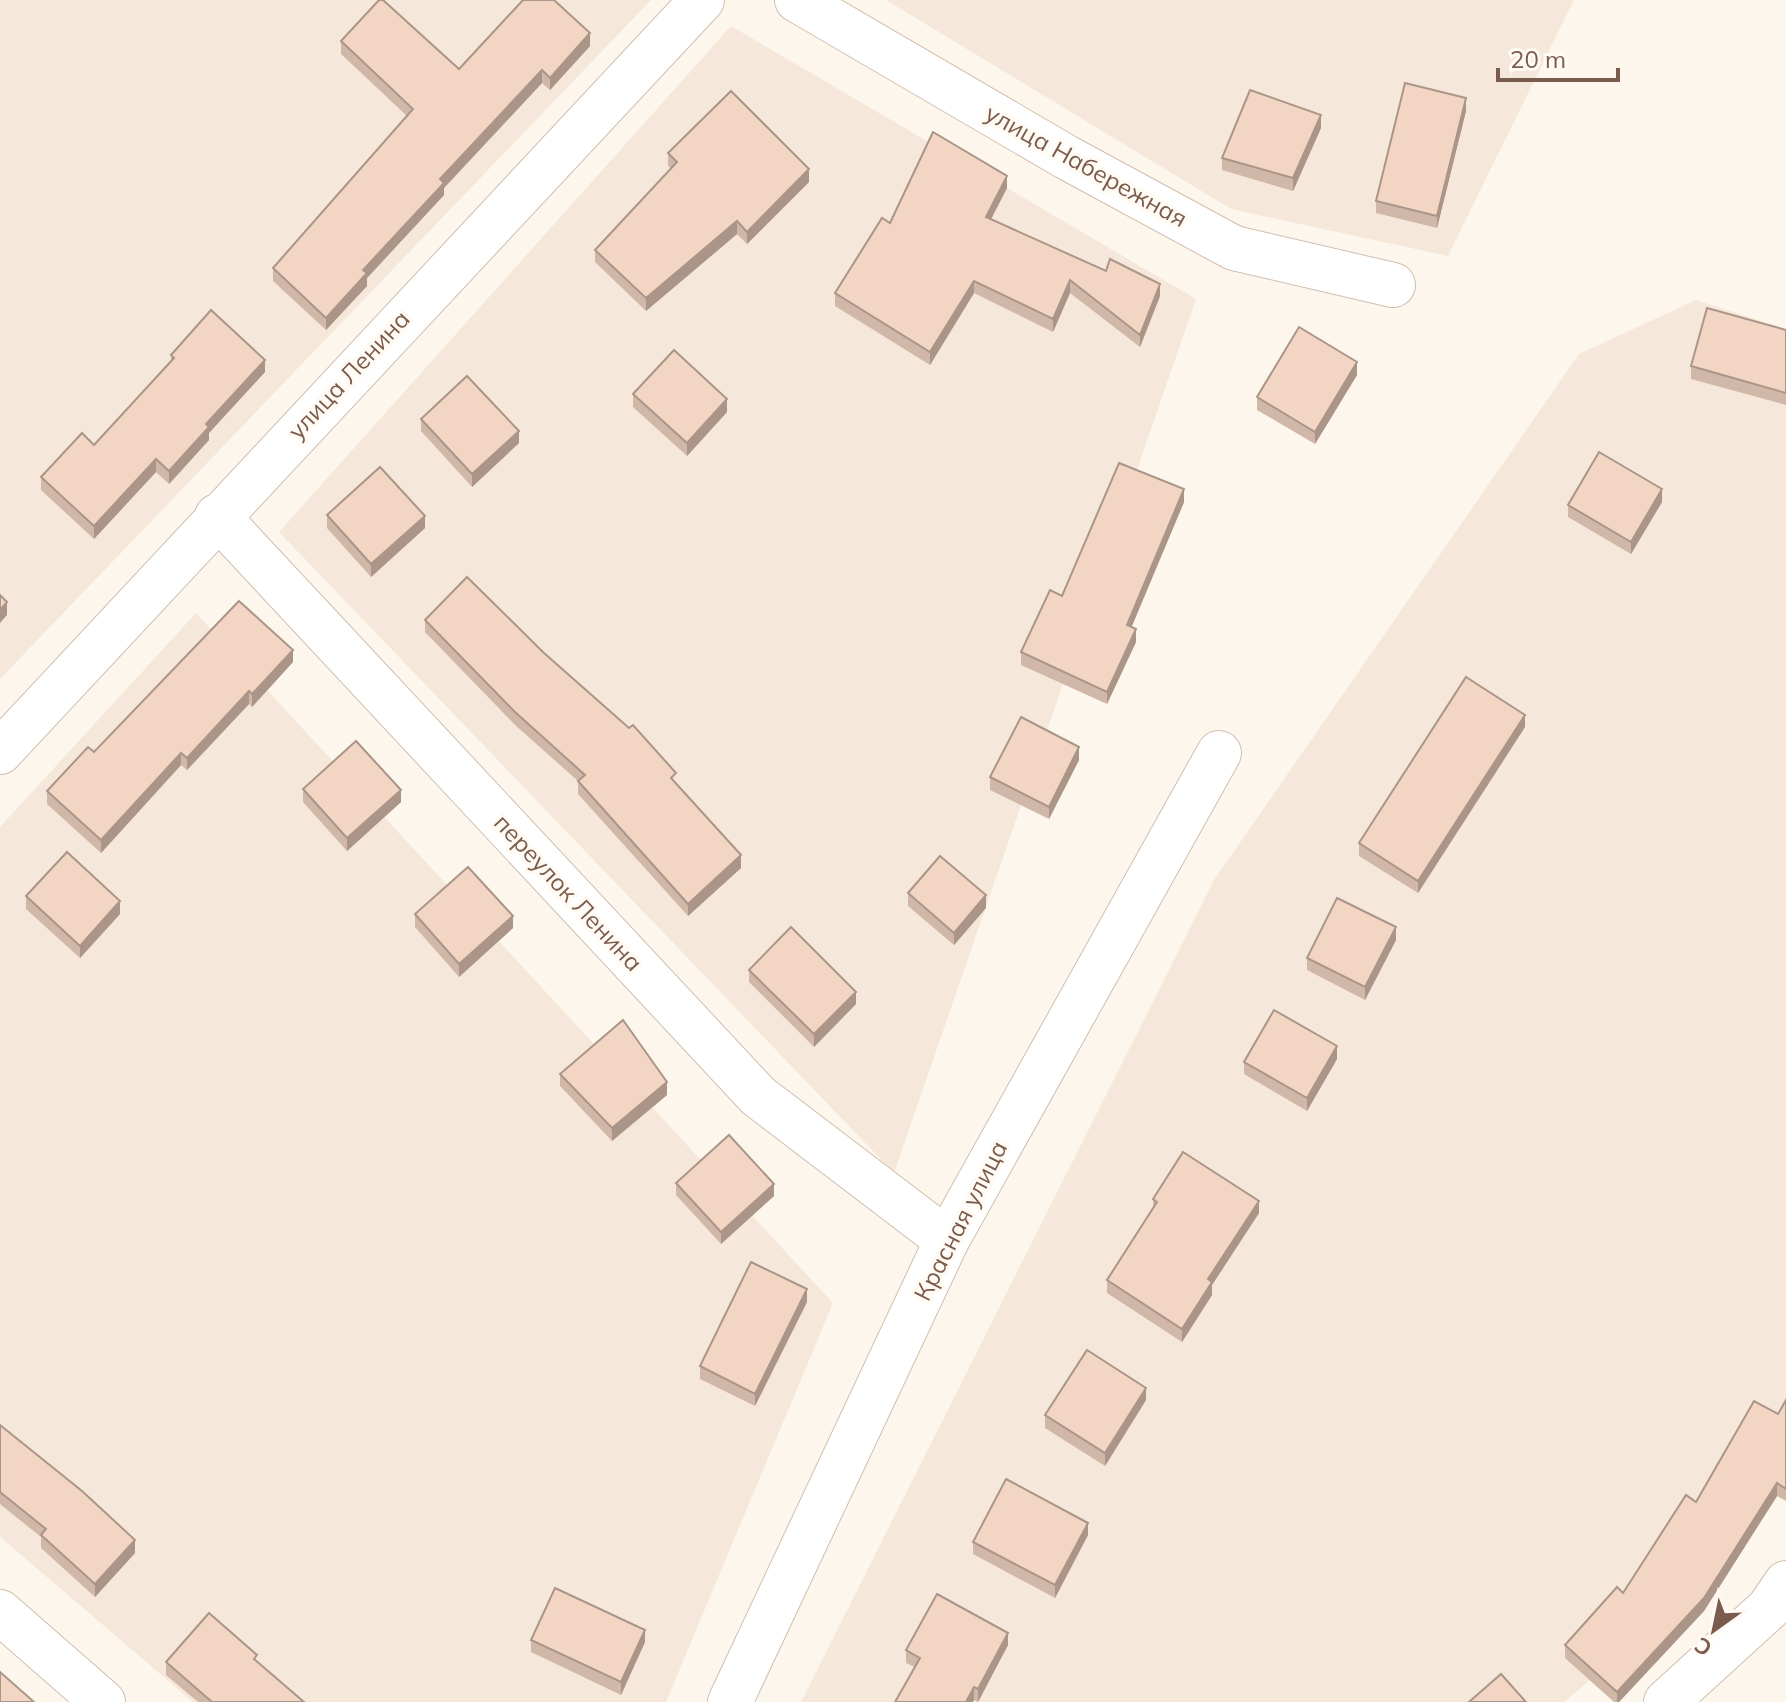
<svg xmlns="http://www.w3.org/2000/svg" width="1786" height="1702" viewBox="0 0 1786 1702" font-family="Mulish,sans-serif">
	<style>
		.residential { fill: #f5e8da }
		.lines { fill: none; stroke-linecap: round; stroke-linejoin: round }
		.minor-casing { stroke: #d1beb0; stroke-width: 46 }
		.minor { stroke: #fff; stroke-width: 44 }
		.wall { fill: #d1b7a8 }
		.shaded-wall { fill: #aa9588 }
		.building { fill: #f3d5c3; stroke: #aa9588; stroke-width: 2 }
		.labels { text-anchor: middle; stroke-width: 7; stroke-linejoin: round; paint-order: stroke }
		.street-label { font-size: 24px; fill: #7a5c4d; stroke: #fffaf3 }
	</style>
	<rect width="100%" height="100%" fill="#fdf6ec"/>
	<g class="residential">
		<polygon points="0,0 651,0 0,679"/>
		<polygon points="886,0 1574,0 1448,256 1231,209"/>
		<polygon points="731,26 1196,299 894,1173 279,532"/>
		<polygon points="1696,300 1786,329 1786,1473 1707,1582 1564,1702 801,1702 1214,880 1579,354"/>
		<polygon points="196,613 833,1303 666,1702 193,1702 0,1537 0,827"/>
	</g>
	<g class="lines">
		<g class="minor-casing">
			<g id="minor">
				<polyline points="797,0 1066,157 1234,248 1393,285"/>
				<polyline points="217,516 758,1096 947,1240"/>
				<polyline points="0,752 702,0"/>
				<polyline points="0,1612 103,1702"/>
				<polyline points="730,1702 947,1240 1219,753"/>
				<polyline points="1666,1702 1769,1608 1786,1583"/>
			</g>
		</g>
		<use href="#minor" class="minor"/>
	</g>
	<g class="wall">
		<polygon points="341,41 459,69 590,46 550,90 542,83 444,188 444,195 367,278 367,286 326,330 273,281 273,268 407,116 341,54"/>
		<polygon points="1466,111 1437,228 1376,213 1376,201"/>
		<polygon points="1321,128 1293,191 1222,170 1222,158"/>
		<polygon points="668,153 809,182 747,244 737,234 646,311 595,262 595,250 671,169 668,165"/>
		<polygon points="1007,188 991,219 1160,296 1140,347 1070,293 1053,332 974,293 930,365 835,306 835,293 890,223"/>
		<polygon points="1786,330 1786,405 1691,379 1691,366"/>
		<polygon points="171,355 265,372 209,433 209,440 169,484 156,472 94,539 41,490 41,477 94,445 171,362"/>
		<polygon points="1357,375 1315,444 1257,410 1257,397"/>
		<polygon points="633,394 727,412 687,456 633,407"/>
		<polygon points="421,419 519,443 472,487 421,431"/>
		<polygon points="1184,502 1131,627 1136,642 1107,704 1021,665 1021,652 1062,596"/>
		<polygon points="1662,502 1631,554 1568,517 1568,505"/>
		<polygon points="327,515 425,528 371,577 327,528"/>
		<polygon points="425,620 676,783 741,868 688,916 578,794 578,781 515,725 425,632"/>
		<polygon points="293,662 252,707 249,704 187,770 181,765 101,853 47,804 47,791 94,752"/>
		<polygon points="1525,727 1418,893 1359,856 1359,843"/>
		<polygon points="1079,760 1049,819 990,790 990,777"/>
		<polygon points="303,789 401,802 347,851 303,802"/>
		<polygon points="908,893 986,908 954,945 908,906"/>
		<polygon points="26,896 120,914 80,958 26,909"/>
		<polygon points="415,914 513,928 459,977 415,927"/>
		<polygon points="1396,940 1365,1000 1307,970 1307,958"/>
		<polygon points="749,970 856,1004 814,1047 749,982"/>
		<polygon points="1337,1059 1307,1111 1244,1074 1244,1062"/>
		<polygon points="560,1074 667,1095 612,1141 560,1086"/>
		<polygon points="676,1183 774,1196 721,1244 676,1195"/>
		<polygon points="1153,1199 1259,1213 1212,1285 1212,1295 1182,1342 1107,1293 1107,1280 1153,1209"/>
		<polygon points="807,1302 755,1406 700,1379 700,1366"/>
		<polygon points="1146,1400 1105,1466 1045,1428 1045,1415"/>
		<polygon points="1786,1400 1786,1501 1777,1496 1704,1611 1619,1702 1614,1702 1565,1658 1565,1645 1623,1593 1778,1414"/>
		<polygon points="0,1425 135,1553 95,1597 41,1548 41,1537 0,1504"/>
		<polygon points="1088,1535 1055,1598 973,1554 973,1542"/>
		<polygon points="531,1640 645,1642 621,1695 531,1652"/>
		<polygon points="1008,1645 978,1702 974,1700 973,1702 895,1702 915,1667 906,1663 906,1650"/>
		<polygon points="257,1661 304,1702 198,1702 166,1675 166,1662"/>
	</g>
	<g class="shaded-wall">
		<polygon points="590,33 590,46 550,90 550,78"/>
		<polygon points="542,70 542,83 444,188 444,195 367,278 367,286 326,330 326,318 363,270 440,179"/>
		<polygon points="1466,98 1466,111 1437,228 1437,216"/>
		<polygon points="1321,115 1321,128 1293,191 1293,178"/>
		<polygon points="809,169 809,182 747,244 747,232"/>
		<polygon points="1007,176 1007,188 986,229 986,217"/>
		<polygon points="737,221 737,234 646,311 646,298"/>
		<polygon points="1070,280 1070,293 1053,332 1053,319"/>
		<polygon points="974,281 974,293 930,365 930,352"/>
		<polygon points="1160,284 1160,296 1140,347 1140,335"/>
		<polygon points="265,360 265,372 209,433 209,440 169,484 169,471 206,424"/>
		<polygon points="1357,362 1357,375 1315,444 1315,432"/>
		<polygon points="727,399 727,412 687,456 687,443"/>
		<polygon points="519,431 519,443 472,487 472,474"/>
		<polygon points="156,459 156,472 94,539 94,526"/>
		<polygon points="1184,489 1184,502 1127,638 1127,625"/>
		<polygon points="1662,489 1662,502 1631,554 1631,542"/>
		<polygon points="425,516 425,528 371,577 371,564"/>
		<polygon points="7,602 7,615 0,623 0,610"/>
		<polygon points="1136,629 1136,642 1107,704 1107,692"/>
		<polygon points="293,650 293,662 252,707 252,694"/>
		<polygon points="249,691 249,704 187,770 187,758"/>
		<polygon points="1525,715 1525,727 1418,893 1418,881"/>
		<polygon points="1079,747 1079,760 1049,819 1049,807"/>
		<polygon points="181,753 181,765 101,853 101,840"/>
		<polygon points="401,790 401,802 347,851 347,838"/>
		<polygon points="741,855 741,868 688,916 688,904"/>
		<polygon points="986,895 986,908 954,945 954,933"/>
		<polygon points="120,901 120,914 80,958 80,946"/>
		<polygon points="513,916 513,928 459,977 459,964"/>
		<polygon points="1396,927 1396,940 1365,1000 1365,987"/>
		<polygon points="856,992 856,1004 814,1047 814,1034"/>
		<polygon points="1337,1046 1337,1059 1307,1111 1307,1098"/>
		<polygon points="667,1082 667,1095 612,1141 612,1128"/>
		<polygon points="774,1184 774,1196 721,1244 721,1232"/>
		<polygon points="1259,1201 1259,1213 1212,1285 1212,1295 1182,1342 1182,1329 1208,1279"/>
		<polygon points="807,1289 807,1302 755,1406 755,1394"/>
		<polygon points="1146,1388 1146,1400 1105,1466 1105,1453"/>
		<polygon points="1777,1483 1777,1496 1704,1611 1619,1702 1617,1702 1617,1692"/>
		<polygon points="1088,1523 1088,1535 1055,1598 1055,1585"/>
		<polygon points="135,1540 135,1553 95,1597 95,1584"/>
		<polygon points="645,1630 645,1642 621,1695 621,1682"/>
		<polygon points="1008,1633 1008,1645 978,1702 978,1689"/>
		<polygon points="974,1687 974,1700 973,1702 966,1702"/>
	</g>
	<g class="building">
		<polygon points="379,0 383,0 459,69 523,0 554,0 590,33 550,78 542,70 440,179 444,183 363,270 367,273 326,318 273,268 413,109 341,41"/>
		<polygon points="1405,83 1466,98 1437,216 1376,201"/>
		<polygon points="1250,90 1321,115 1293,178 1222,158"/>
		<polygon points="731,91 809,169 747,232 737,221 646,298 595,250 677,162 668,153"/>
		<polygon points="933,132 1007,176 986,217 1106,271 1110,259 1160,284 1140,335 1070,280 1053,319 974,281 930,352 835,293 882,218 890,223"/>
		<polygon points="1707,308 1786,330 1786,393 1691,366"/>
		<polygon points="211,310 265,360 206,424 209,427 169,471 156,459 94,526 41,477 82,433 94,445 174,358 171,355"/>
		<polygon points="1299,327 1357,362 1315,432 1257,397"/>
		<polygon points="674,350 727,399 687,443 633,394"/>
		<polygon points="467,376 519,431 472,474 421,419"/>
		<polygon points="1599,452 1662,489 1631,542 1568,505"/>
		<polygon points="1119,463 1184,489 1127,625 1136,629 1107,692 1021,652 1050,590 1062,596"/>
		<polygon points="380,467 425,516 371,564 327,515"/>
		<polygon points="467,577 544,653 629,728 633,725 676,773 671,778 741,855 688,904 578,781 585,775 515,712 425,620"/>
		<polygon points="0,595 7,602 0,610"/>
		<polygon points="239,601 293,650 252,694 249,691 187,758 181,753 101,840 47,791 88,747 94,752"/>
		<polygon points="1466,677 1525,715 1418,881 1359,843"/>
		<polygon points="1021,717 1079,747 1049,807 990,777"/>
		<polygon points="356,741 401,790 347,838 303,789"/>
		<polygon points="67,852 120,901 80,946 26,896"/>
		<polygon points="940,856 986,895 954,933 908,893"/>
		<polygon points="468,867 513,916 459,964 415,914"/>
		<polygon points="1337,898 1396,927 1365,987 1307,958"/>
		<polygon points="791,927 856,992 814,1034 749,970"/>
		<polygon points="1274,1010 1337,1046 1307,1098 1244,1062"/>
		<polygon points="623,1020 667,1082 612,1128 560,1074"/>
		<polygon points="729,1135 774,1184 721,1232 676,1183"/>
		<polygon points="1183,1152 1259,1201 1208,1279 1212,1282 1182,1329 1107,1280 1157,1202 1153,1199"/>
		<polygon points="751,1262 807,1289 755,1394 700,1366"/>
		<polygon points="1087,1350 1146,1388 1105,1453 1045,1415"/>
		<polygon points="1786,1400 1786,1489 1777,1483 1704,1598 1617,1692 1565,1645 1617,1587 1623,1593 1686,1495 1696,1502 1754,1401 1778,1414"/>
		<polygon points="0,1425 82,1491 135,1540 95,1584 41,1535 46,1529 0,1492"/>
		<polygon points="1006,1479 1088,1523 1055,1585 973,1542"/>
		<polygon points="555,1588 645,1630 621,1682 531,1640"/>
		<polygon points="937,1594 1008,1633 978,1689 974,1687 966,1702 895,1702 920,1658 906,1650"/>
		<polygon points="209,1613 257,1655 254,1659 304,1702 212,1702 166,1662"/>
		<polygon points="0,1672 34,1702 0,1702"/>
		<polygon points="1501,1674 1526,1702 1469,1702"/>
	</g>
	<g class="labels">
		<g class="street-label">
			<text transform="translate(1086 166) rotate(29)" y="8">улица Набережная</text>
			<text transform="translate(349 375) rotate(-47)" y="8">улица Ленина</text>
			<text transform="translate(568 893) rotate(47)" y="8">переулок Ленина</text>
			<text transform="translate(961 1221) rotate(-63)" y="8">Красная улица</text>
		</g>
	</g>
	<g transform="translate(1714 1630) rotate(213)" stroke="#fffaf3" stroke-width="6" paint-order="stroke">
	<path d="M0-6L14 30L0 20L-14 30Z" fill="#7a5c4d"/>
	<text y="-12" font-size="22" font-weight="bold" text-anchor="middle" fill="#7a5c4d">С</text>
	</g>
	<path d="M1498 68v12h120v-12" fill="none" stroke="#7a5c4d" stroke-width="4"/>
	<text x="1510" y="68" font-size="24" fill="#7a5c4d" stroke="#fffaf3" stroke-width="6" paint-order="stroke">20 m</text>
</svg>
